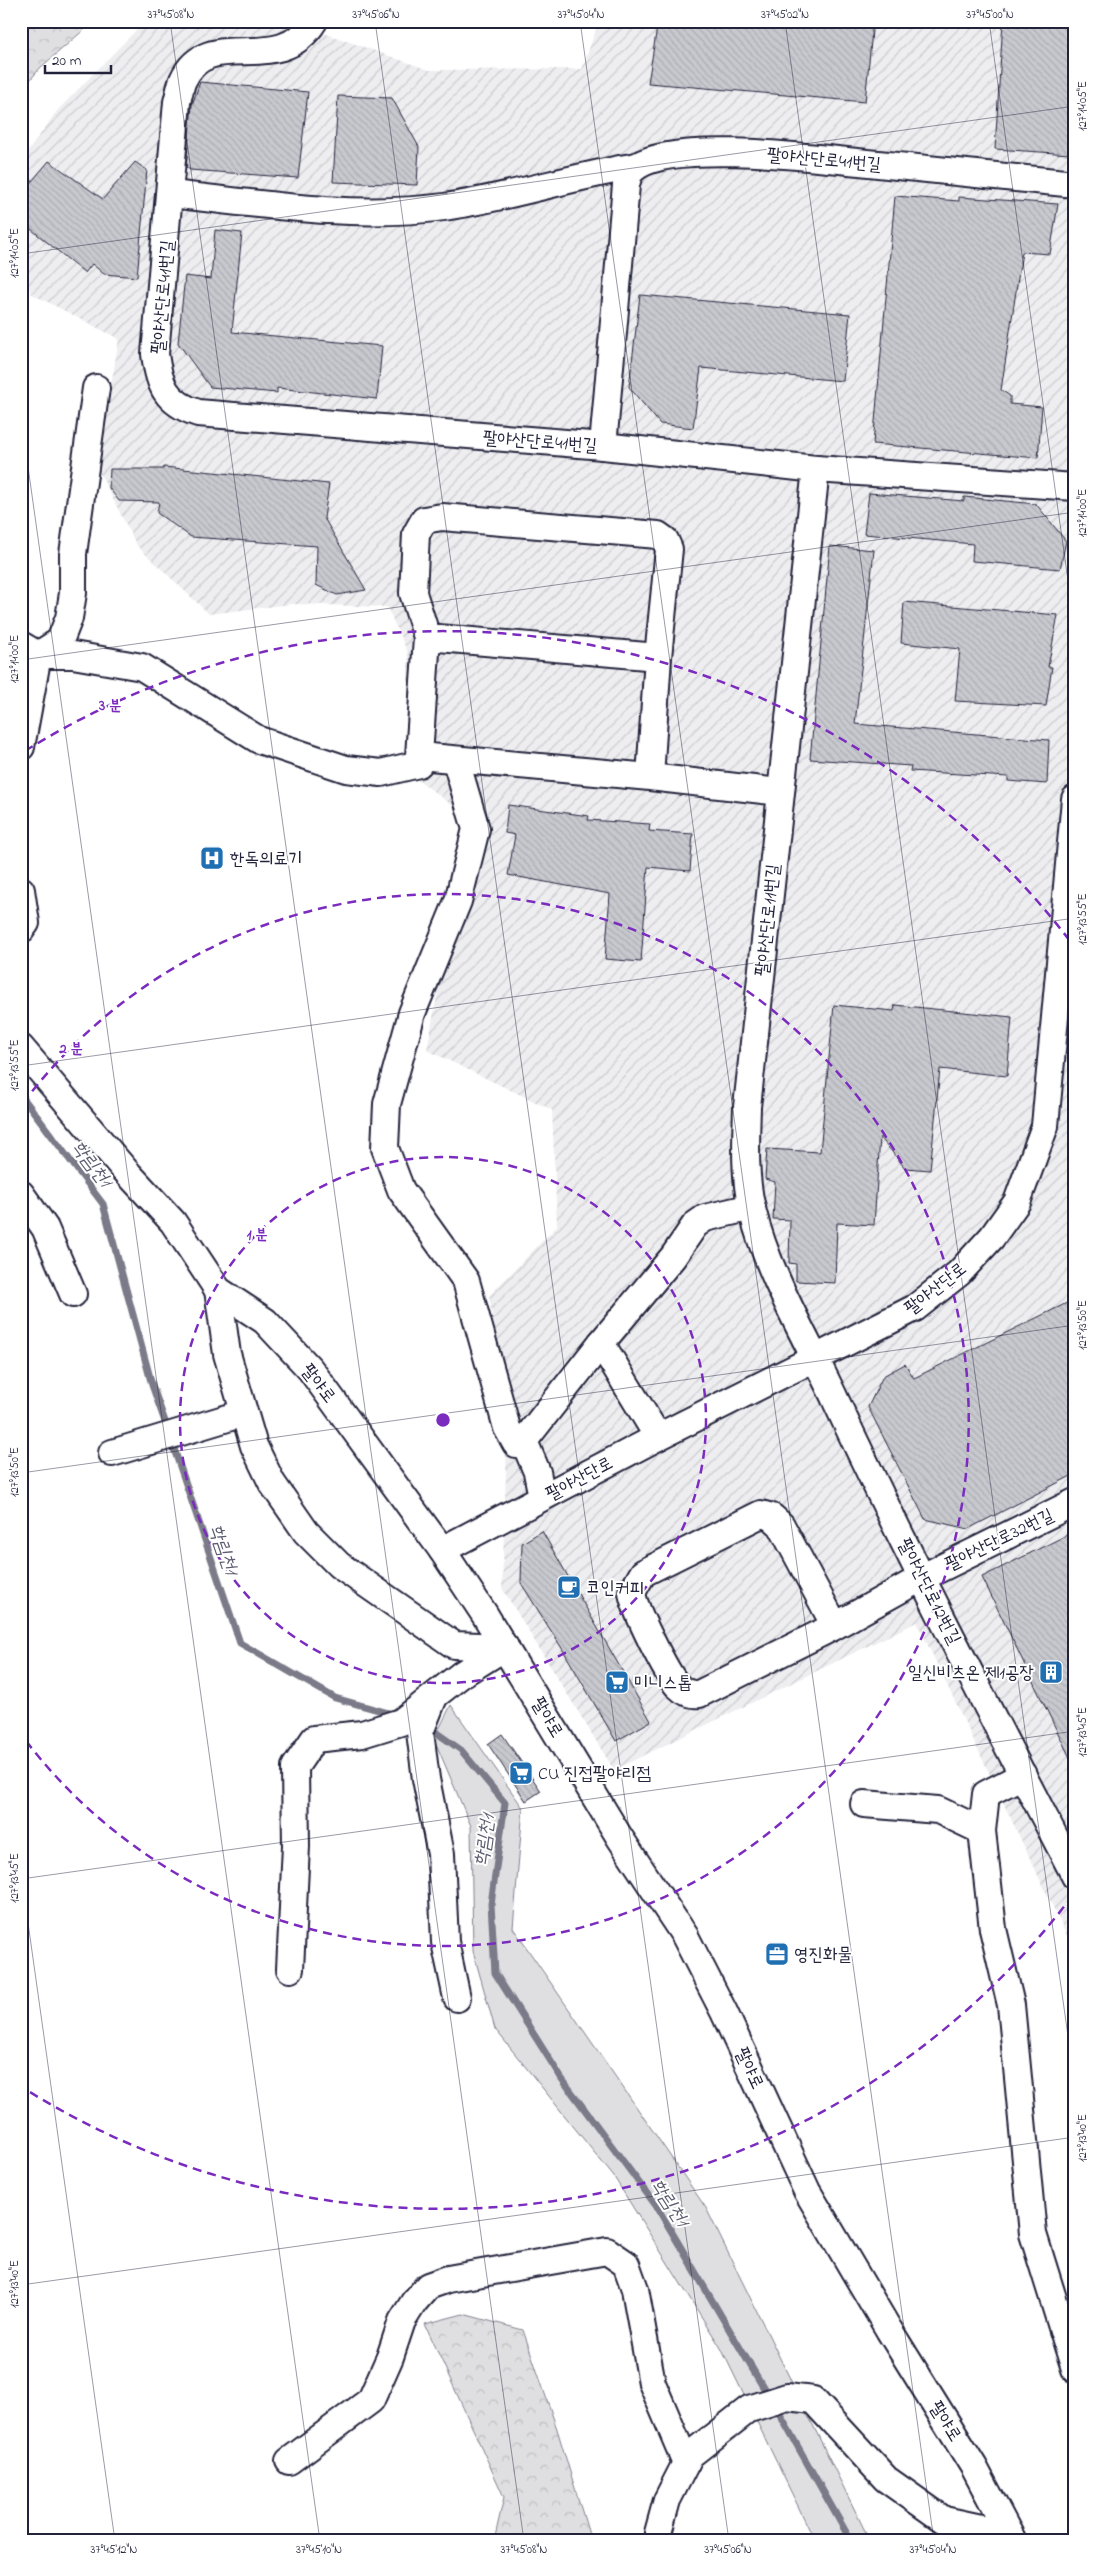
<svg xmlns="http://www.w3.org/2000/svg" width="1096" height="2562" viewBox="0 0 1096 2562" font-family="'Indie Flower','Poor Story',sans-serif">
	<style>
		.industrial { fill: url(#industrial-furrows) }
		.grass { fill: #dfdfe2; stroke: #80808e }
		.forest { fill: url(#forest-crowns); stroke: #80808e }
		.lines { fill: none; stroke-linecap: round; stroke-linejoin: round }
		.stream { stroke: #7a7a88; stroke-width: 7 }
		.building { fill: url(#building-back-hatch); stroke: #22223b }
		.minor-casing { stroke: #22223b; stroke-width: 30 }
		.minor { stroke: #fff; stroke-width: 26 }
		.ticks { fill: none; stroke: #22223b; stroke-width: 1; stroke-opacity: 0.45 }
		.ring { fill: none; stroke: #7b2cbf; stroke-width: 2.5; stroke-dasharray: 9 6 }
		.labels { text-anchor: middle; stroke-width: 4; stroke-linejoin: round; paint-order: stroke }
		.street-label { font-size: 18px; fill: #22223b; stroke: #fff }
		.poi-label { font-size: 18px; fill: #22223b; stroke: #fff; text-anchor: start }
		.water-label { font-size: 19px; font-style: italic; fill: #5c5c6f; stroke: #fff }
		.centre { fill: #7b2cbf; stroke: #fff; stroke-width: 2.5 }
		.ring-label { font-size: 15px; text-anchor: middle; font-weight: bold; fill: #7b2cbf; stroke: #fff; stroke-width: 4; stroke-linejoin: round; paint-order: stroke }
		.neatline { fill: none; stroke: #22223b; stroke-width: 2 }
		.ticks-label { font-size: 12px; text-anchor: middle; fill: #22223b }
	</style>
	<defs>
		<pattern id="industrial-furrows" width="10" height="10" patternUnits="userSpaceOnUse" patternTransform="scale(1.25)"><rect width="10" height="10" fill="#eeeef1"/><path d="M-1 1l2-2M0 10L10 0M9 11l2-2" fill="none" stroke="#ccccd0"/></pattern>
		<pattern id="forest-crowns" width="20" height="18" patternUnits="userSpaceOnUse" patternTransform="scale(1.25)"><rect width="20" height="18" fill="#dfdfe2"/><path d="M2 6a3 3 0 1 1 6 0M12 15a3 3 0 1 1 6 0" fill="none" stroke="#bfbfc3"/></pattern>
		<pattern id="building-back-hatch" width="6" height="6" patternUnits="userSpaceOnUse" patternTransform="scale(1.25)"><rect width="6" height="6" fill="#c8c8cf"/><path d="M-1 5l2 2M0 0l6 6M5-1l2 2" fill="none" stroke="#acacb3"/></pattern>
	</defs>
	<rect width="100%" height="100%" fill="#fff"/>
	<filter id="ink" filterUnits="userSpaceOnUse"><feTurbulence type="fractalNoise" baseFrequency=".02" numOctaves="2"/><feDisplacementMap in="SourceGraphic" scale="10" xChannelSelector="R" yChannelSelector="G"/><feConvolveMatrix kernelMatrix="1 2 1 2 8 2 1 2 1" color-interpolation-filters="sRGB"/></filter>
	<g filter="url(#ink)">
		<polygon class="industrial" points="145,21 290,21 429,70 582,69 599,21 1075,21 1075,1953 917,1622 614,1770 502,1588 508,1413 489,1296 557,1226 552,1110 427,1050 470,819 408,772 408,653 387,607 291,604 209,614 137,546 97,468 119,339 32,294 21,275 21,161 57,111"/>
		<polygon class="grass" points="451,1705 523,1808 513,1928 706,2208 870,2541 815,2541 721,2348 614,2177 495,2029 473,1951 471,1826 434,1739"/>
		<g class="forest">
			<polygon points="21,21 94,21 40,68 21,91"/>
			<polygon points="463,2314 523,2330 557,2429 591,2541 494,2541 504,2497 425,2324"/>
		</g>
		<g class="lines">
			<g class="stream">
				<polyline points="21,1095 103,1204 152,1385 168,1430"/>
				<polyline points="171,1440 240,1643 335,1698 396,1715"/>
				<polyline points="427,1726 461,1750 505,1803 491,1904 495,1973 562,2079 657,2207 769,2397"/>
				<polyline points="775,2406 851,2541"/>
			</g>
		</g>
		<g class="building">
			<polygon points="658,21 873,21 865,102 648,83"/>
			<polygon points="1003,21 1075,21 1075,77 1070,154 995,149"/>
			<polygon points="200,82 308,92 298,178 190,170 186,167 192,105"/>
			<polygon points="338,96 392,98 419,147 417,185 333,182"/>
			<polygon points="49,161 103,199 135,162 147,170 137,277 104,274 92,264 85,273 21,221 21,194"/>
			<polygon points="895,196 959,201 959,197 1058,204 1050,254 1022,252 1001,390 1010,396 1010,404 1042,407 1038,458 873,444"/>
			<polygon points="215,230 242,233 232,332 382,346 377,399 277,388 277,393 210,387 178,343 185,276 211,279"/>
			<polygon points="640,295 850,314 843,381 701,368 693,428 660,424 629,387"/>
			<polygon points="164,467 329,484 324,518 366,590 337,595 316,585 317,546 191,537 157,513 159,502 119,501 109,488 110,469 163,469"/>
			<polygon points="869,493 964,501 964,497 1036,504 1066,541 1060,569 972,561 973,544 864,534"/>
			<polygon points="830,546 874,550 855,724 1049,740 1047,784 1008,781 1008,777 910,771 911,766 810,759"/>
			<polygon points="904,602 1058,615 1048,667 1052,667 1046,706 955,701 960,649 901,643"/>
			<polygon points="508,805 589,816 588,820 650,824 649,831 693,834 690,871 648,867 641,962 605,959 610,894 508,875 515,835 505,833"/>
			<polygon points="834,1005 894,1011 895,1005 1012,1017 1007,1076 940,1069 930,1170 905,1168 880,1137 874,1225 837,1223 835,1283 796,1281 796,1264 789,1263 790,1220 773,1219 775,1182 765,1179 767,1149 820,1152"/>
			<polygon points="1075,1299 1075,1474 968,1529 925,1519 868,1407 883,1376 905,1364 914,1378"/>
			<polygon points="542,1531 651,1721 616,1741 563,1650 521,1583 522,1543"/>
			<polygon points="1075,1531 1075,1768 982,1577"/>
			<polygon points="502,1734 541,1791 526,1801 488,1744"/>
		</g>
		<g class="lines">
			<g class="minor-casing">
				<g id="minor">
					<path d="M314 21C278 80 209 23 183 80 180 87 179 95 177 102L155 354C159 385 166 403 198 413L603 446 816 469 1075 487"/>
					<path d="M171 194C261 204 353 219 444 207 509 198 572 176 637 166 679 139 825 159 878 164 944 171 1009 177 1075 184"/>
					<polyline points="603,446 626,185 629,173 637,166"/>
					<path d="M816 469 747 1107C746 1141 744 1175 752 1209 768 1275 806 1337 835 1399 910 1560 993 1718 1075 1876"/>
					<polyline points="427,637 658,657"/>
					<polyline points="21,645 38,655 21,747"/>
					<polyline points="38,655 73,655 142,667 259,740 346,769 381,773 419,764 419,756"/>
					<polyline points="38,655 60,641 69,618 73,593 73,554 96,388"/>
					<polyline points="456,761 476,829 458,901 412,1013 387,1104 385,1148 401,1190 466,1281 507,1428 516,1444 524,1441"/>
					<polyline points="650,777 658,657 669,549 665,540 658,535 442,517 424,520 416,534 413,593 427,637 419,756 650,777 780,792"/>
					<polyline points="21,890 26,923 21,930"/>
					<polyline points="21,1048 125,1170 173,1222 218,1290 265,1321 310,1369 442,1550 485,1615 620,1838 685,1936 724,2012 807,2191 889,2330 974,2467 1013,2541"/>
					<polyline points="21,1194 45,1228 73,1294"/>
					<polyline points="218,1290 227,1354 254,1446 272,1483 306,1532 339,1565 454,1645 505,1647"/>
					<polyline points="601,1343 658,1437"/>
					<polyline points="112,1453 244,1413"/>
					<polyline points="542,1497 537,1472 524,1441 601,1343 673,1257 695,1225 705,1218 752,1207"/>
					<polyline points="442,1550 658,1437 915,1308 959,1273 992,1237 1017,1202 1045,1126 1075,799"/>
					<path d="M835 1626 781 1525 772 1517 761 1514 643 1573 632 1592C633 1607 667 1675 678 1686 684 1692 691 1695 699 1694L835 1626 923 1577 1075 1502"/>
					<polyline points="434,1697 420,1732 426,1779 441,1854 445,1942 457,1998"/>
					<polyline points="1023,1775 986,1794 982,1831 993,1929 1011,2005 1033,2234 1075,2369"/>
					<polyline points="864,1804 938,1810 982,1831"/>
					<polyline points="290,1969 296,1846 295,1767 314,1739 362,1734 401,1722 462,1674 505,1647"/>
					<polyline points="289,2461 371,2400 390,2357 402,2321 414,2302 428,2286 448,2279 607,2251 626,2264 635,2289 652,2383 686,2463"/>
					<polyline points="658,2533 667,2500 690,2455 749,2409 787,2397 813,2400 886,2479 944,2520 1009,2534"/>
				</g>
			</g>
			<use href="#minor" class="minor"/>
		</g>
	</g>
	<path class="ticks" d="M170 21 524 2541M375 21 729 2541M580 21 934 2541M785 21 1075 2086M989 21 1075 630M21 254 1075 106M21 417 320 2541M21 660 1075 512M21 1066 1075 918M21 1473 1075 1325M21 1873 115 2541M21 1879 1075 1731M21 2285 1075 2137"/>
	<g class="ring">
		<circle cx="443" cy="1420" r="263"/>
		<path d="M23 1103A526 526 0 1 1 23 1737"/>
		<path d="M1073 1895A789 789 0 0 1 25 2089M25 751A789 789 0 0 1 1073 945"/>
	</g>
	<defs>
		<g id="hospital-square" transform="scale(1.25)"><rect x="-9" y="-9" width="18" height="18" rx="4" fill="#1f6fb2" stroke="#fff"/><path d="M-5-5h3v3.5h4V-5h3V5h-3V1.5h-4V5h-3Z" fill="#fff"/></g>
		<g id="cafe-square" transform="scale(1.25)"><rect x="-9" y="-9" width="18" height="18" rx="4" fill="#1f6fb2" stroke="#fff"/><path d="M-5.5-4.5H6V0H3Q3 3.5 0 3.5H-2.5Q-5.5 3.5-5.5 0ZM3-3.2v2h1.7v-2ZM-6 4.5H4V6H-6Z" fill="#fff"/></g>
		<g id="building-square" transform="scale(1.25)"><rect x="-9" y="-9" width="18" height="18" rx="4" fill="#1f6fb2" stroke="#fff"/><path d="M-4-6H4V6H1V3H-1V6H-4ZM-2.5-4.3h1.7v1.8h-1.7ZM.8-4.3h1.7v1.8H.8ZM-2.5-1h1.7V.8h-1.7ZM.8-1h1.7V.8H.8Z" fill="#fff"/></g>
		<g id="supermarket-square" transform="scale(1.25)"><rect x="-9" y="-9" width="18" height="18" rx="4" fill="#1f6fb2" stroke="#fff"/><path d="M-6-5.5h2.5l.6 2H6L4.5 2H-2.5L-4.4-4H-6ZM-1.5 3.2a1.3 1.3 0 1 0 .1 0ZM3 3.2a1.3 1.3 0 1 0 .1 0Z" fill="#fff"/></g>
		<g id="office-square" transform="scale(1.25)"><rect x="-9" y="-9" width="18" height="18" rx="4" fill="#1f6fb2" stroke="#fff"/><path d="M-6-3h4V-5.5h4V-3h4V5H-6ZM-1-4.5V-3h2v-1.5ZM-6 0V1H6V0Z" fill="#fff"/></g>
	</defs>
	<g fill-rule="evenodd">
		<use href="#hospital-square" x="212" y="858"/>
		<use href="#cafe-square" x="569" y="1587"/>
		<use href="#building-square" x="1051" y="1672"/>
		<use href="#supermarket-square" x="617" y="1682"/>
		<use href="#supermarket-square" x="521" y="1773"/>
		<use href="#office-square" x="777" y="1954"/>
	</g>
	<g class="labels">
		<g class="street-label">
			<text transform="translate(824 159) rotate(5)" y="6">팔야산단로41번길</text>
			<text transform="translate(162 297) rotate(-85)" y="6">팔야산단로41번길</text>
			<text transform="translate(540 441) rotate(4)" y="6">팔야산단로41번길</text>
			<text transform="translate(767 920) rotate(-84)" y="6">팔야산단로11번길</text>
			<text transform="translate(935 1288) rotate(-38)" y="6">팔야산단로</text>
			<text transform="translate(319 1383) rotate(52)" y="6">팔야로</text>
			<text transform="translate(579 1478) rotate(-28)" y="6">팔야산단로</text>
			<text transform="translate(999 1539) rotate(-26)" y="6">팔야산단로32번길</text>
			<text transform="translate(930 1591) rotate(63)" y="6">팔야산단로12번길</text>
			<text transform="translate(548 1717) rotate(59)" y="6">팔야로</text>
			<text transform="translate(750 2068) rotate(65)" y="6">팔야로</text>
			<text transform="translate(946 2421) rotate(58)" y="6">팔야로</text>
		</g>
		<g class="poi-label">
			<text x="230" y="864">한독의료기</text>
			<text x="586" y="1593">코인커피</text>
			<text x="1034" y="1678" text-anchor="end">일신비츠온 제1공장</text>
			<text x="634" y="1688">미니스톱</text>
			<text x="538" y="1779">CU 진접팔야리점</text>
			<text x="794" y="1960">영진화물</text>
		</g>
		<g class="water-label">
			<text transform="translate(93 1163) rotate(53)" y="7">학림천1</text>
			<text transform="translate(225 1549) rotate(71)" y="7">학림천1</text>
			<text transform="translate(483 1840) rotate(-82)" y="7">학림천1</text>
			<text transform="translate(671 2202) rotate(57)" y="7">학림천1</text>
		</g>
	</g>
	<circle cx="443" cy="1420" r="8" class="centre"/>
	<g class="ring-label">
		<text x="110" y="710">3 분</text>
		<text x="71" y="1053">2 분</text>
		<text x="257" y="1239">1 분</text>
	</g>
	<rect width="1096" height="2562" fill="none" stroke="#fff" stroke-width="55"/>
	<path d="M45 65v8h66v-8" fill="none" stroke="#22223b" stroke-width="2.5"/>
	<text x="52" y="65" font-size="15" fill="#22223b" stroke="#ffffff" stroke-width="4" paint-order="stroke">20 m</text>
	<rect x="28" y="28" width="1040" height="2506" class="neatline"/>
	<g class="ticks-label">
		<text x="171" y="18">37°45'08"N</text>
		<text x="376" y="18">37°45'06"N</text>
		<text x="581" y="18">37°45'04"N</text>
		<text x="785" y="18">37°45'02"N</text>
		<text x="990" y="18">37°45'00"N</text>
		<text transform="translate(1082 106) rotate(-90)" y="4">127°14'05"E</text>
		<text transform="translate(14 253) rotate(-90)" y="4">127°14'05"E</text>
		<text transform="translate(1082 513) rotate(-90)" y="4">127°14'00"E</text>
		<text transform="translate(14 659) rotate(-90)" y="4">127°14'00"E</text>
		<text transform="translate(1082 919) rotate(-90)" y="4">127°13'55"E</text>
		<text transform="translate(14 1065) rotate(-90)" y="4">127°13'55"E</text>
		<text transform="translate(1082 1325) rotate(-90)" y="4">127°13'50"E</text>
		<text transform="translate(14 1472) rotate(-90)" y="4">127°13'50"E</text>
		<text transform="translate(1082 1732) rotate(-90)" y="4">127°13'45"E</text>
		<text transform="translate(14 1878) rotate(-90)" y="4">127°13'45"E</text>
		<text transform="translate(1082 2138) rotate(-90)" y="4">127°13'40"E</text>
		<text transform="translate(14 2284) rotate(-90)" y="4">127°13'40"E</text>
		<text x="114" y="2553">37°45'12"N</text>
		<text x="319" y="2553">37°45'10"N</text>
		<text x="524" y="2553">37°45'08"N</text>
		<text x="728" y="2553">37°45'06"N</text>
		<text x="933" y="2553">37°45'04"N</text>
	</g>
</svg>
